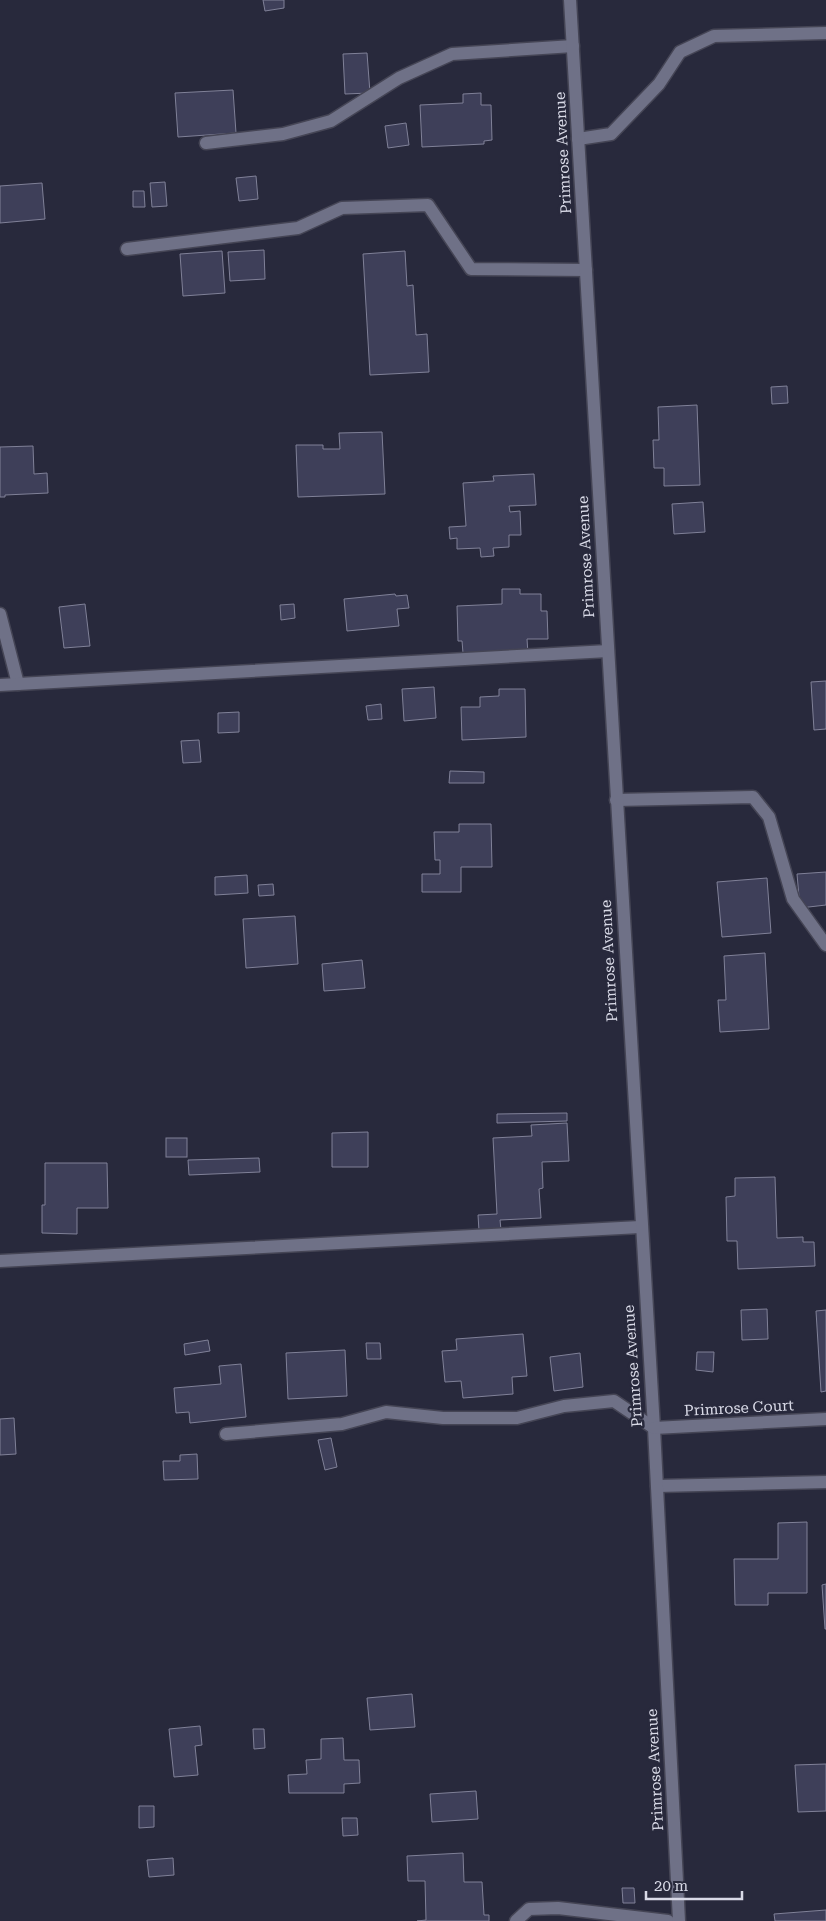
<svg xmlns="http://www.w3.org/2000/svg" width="826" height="1921" viewBox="0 0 826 1921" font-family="'Roboto Serif',serif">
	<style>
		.building { fill: #3e3f59; stroke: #808198 }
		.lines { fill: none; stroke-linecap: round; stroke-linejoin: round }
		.lane-casing { stroke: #454555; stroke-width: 15 }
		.street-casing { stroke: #454555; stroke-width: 15 }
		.lane { stroke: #6f7187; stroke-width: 12 }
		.street { stroke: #6f7187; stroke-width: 12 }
		.labels { text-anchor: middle; stroke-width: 5; stroke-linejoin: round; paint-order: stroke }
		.street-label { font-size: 15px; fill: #d9dae7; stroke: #28293c }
	</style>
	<rect width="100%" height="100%" fill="#28293c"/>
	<g class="building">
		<polygon points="263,0 284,0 284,8 265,11"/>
		<polygon points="367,53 370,93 345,94 343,54"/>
		<polygon points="233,90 236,133 178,137 175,93"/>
		<polygon points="481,93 481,105 491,105 492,140 484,141 484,144 422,147 420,105 463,103 463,94"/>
		<polygon points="406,123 409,145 388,148 385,126"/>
		<polygon points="256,176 258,199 239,201 236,178"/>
		<polygon points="165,182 167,206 152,207 150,183"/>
		<polygon points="42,183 45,219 0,223 0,186"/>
		<polygon points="133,191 144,191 145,207 133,207"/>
		<polygon points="264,250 265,279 230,281 228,252"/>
		<polygon points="222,251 225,293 183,296 180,254"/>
		<polygon points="405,251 407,286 413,285 416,335 427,334 429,372 370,375 363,254"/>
		<polygon points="787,386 788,403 772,404 771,387"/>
		<polygon points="697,405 700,485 664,486 664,468 654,468 653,440 659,440 658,407"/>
		<polygon points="382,432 385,494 298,497 296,445 323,445 323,449 340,449 339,433"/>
		<polygon points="33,446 34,474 47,473 48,493 5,495 5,497 0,497 0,447"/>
		<polygon points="534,474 536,505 509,506 510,512 520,511 521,535 509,535 509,547 493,548 494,556 481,557 480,548 457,549 457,538 450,539 449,527 466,526 463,483 494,481 493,476"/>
		<polygon points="703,502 705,532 674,534 672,504"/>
		<polygon points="502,589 520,589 520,594 541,594 541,611 547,611 548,639 527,639 528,654 463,653 462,641 458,641 457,606 502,604"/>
		<polygon points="395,594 396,596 407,595 409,608 397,609 399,626 347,631 344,599"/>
		<polygon points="85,604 90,646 64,648 59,607"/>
		<polygon points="294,604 295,618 281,620 280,605"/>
		<polygon points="826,681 826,729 814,730 811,682"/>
		<polygon points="434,687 436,718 404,721 402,689"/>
		<polygon points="499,689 525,689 526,737 462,740 461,707 480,707 480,697 499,696"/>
		<polygon points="381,704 382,719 368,720 366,706"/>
		<polygon points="239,712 239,732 218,733 218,713"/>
		<polygon points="199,740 201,762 183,763 181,741"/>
		<polygon points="450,771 484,772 484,783 449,783"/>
		<polygon points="459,824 491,824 492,867 461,867 461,892 422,892 422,874 440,874 440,860 435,860 434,832 459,832"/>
		<polygon points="826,872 826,905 800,908 797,874"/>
		<polygon points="247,875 248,893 215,895 215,877"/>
		<polygon points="767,878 771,933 722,937 717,882"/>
		<polygon points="273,884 274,895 259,896 258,885"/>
		<polygon points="295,916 298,964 246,968 243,919"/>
		<polygon points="765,953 769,1029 720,1032 718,1000 726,1000 724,956"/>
		<polygon points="362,960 365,988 324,991 322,964"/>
		<polygon points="567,1113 567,1121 497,1123 497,1114"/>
		<polygon points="567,1123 569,1161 542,1162 543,1188 539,1189 541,1218 500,1220 501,1230 479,1231 478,1215 497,1214 493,1138 532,1136 531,1125"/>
		<polygon points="368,1132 368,1167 332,1167 332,1133"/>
		<rect x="166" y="1138" width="21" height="19"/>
		<polygon points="259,1158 260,1172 189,1175 188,1160"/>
		<polygon points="45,1163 107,1163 108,1208 77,1208 77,1234 42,1233 42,1205 45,1205"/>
		<polygon points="775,1177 777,1238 803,1237 803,1242 814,1242 815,1266 738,1269 737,1241 727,1241 726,1197 735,1196 735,1178"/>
		<polygon points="767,1309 768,1339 742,1340 741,1310"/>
		<polygon points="826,1310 826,1391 821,1392 816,1311"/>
		<polygon points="523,1334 527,1376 512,1377 513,1394 463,1398 461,1381 445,1382 442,1351 457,1350 456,1339"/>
		<polygon points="208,1340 210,1351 185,1355 184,1344"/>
		<polygon points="366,1343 380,1343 381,1359 367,1359"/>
		<polygon points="345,1350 347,1396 288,1399 286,1353"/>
		<polygon points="697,1352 714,1352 713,1372 696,1370"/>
		<polygon points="580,1353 583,1387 554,1391 550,1357"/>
		<polygon points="241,1364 246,1417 190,1423 189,1412 176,1413 174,1388 221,1384 219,1366"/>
		<polygon points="14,1418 16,1454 0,1455 0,1419"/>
		<polygon points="331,1438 337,1467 325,1470 318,1440"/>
		<polygon points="197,1454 198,1479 164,1480 163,1461 180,1461 180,1455"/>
		<polygon points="807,1522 807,1593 768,1593 768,1605 735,1605 734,1559 778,1559 778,1523"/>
		<polygon points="826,1584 826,1629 825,1629 822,1585"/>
		<polygon points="412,1694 415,1727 370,1730 367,1698"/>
		<polygon points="200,1726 202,1745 195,1746 198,1775 174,1777 169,1729"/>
		<polygon points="253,1729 264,1729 265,1748 254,1749"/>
		<polygon points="343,1738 344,1760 359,1760 360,1783 344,1784 344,1793 289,1793 288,1775 307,1774 306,1760 321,1759 321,1739"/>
		<polygon points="826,1764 826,1811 798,1812 795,1765"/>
		<polygon points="476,1791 478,1819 432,1822 430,1794"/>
		<polygon points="139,1806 154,1806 154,1827 139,1828"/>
		<polygon points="342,1818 357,1818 358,1835 343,1836"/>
		<polygon points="463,1853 464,1882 482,1882 484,1915 489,1915 489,1921 417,1921 426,1920 425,1881 408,1881 407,1856"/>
		<polygon points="173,1858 174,1875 149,1877 147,1860"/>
		<polygon points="622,1888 634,1888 635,1903 623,1903"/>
		<polygon points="826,1910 826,1921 775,1921 774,1914"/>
	</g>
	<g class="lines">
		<g class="lane-casing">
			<g id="lane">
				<polyline points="578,139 611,134 659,84 680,52 714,36 826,33"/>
				<polyline points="206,143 283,134 331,121 399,78 452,54 573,46"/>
				<polyline points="127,249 298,228 342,208 428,205 471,269 586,270"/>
				<polyline points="0,614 18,684"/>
				<polyline points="0,685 608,651"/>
				<polyline points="616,800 753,797 769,817 793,899 826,945"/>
				<polyline points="0,1261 640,1227"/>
				<polyline points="226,1434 342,1424 386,1412 443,1418 517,1418 564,1406 614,1401 654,1428"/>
				<polyline points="657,1486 826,1482"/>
				<polyline points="516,1921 529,1909 558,1908 668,1921"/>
			</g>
		</g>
		<g class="street-casing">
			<g id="street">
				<polyline points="570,0 654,1428 679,1921"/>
				<polyline points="654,1428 826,1419"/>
			</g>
		</g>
		<use href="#lane" class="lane"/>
		<use href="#street" class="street"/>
	</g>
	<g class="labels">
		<g class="street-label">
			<text transform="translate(563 153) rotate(-93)" y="5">Primrose Avenue</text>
			<text transform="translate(586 557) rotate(-93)" y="5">Primrose Avenue</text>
			<text transform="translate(609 961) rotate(-93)" y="5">Primrose Avenue</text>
			<text transform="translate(633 1366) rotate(-94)" y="5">Primrose Avenue</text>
			<text transform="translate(739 1408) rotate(-3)" y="5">Primrose Court</text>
			<text transform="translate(655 1770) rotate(-93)" y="5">Primrose Avenue</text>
		</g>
	</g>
	<path d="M646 1891v8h96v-8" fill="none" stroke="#d9dae7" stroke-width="2.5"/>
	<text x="654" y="1891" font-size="15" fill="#d9dae7" stroke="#28293c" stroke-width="4" paint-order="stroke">20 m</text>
</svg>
